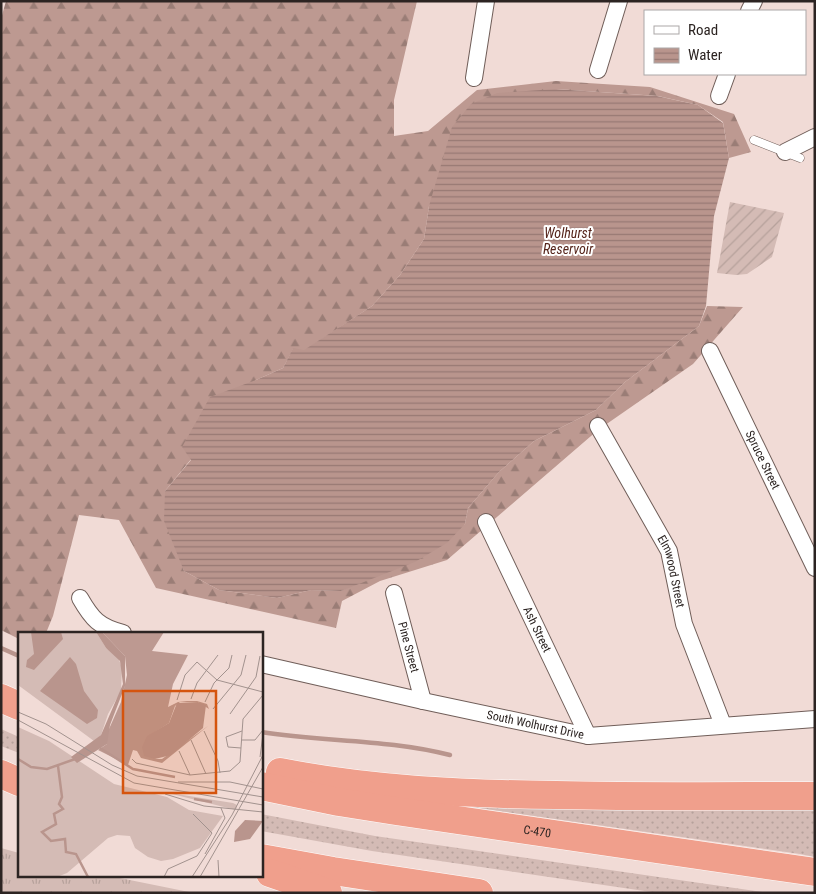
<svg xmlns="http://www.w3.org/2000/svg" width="816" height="894" viewBox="0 0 816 894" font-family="'Roboto Condensed',sans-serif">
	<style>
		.grass { fill: url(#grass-dots) }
		.forest { fill: url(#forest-firs) }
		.park { fill: url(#park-tufts) }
		.garden { fill: url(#garden-furrows) }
		.water { fill: url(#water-rules) }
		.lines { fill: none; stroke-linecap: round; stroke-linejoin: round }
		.stream { stroke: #b9958d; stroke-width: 4.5 }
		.lane-casing { stroke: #705e59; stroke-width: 9 }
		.street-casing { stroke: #705e59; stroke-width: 18 }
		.highway-casing { stroke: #fff; stroke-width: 29 }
		.lane { stroke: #fff; stroke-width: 8 }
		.street { stroke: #fff; stroke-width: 16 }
		.highway { stroke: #f09f8c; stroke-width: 28 }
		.labels { text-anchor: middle; stroke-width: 4; stroke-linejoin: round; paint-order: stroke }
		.street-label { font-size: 12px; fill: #2c2422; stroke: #fff }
		.water-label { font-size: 14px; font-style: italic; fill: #56251b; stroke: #fff }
		.inset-river { fill: none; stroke: #b9958d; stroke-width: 2.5 }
		.inset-road { fill: none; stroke: #a2928e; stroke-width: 1 }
		.view { fill: #d5540e; fill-opacity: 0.15; stroke: #d5540e; stroke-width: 2.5 }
		.inset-edge { fill: none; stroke: #2c2422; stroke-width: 2.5 }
	</style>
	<defs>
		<pattern id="grass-dots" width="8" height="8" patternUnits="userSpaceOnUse" patternTransform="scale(1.25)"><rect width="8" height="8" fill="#d4bbb5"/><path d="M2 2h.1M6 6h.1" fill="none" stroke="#b6a19b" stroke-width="1.8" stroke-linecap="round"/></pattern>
		<pattern id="forest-firs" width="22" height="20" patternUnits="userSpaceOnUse" patternTransform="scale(1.25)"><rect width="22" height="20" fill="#bd9991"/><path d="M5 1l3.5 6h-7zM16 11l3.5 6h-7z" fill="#9a7d76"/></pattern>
		<pattern id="park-tufts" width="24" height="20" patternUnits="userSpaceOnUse" patternTransform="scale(1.25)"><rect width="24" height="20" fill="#d4bbb5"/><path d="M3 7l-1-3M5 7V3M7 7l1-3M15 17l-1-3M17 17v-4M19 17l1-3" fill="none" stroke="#b6a19b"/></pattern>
		<pattern id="garden-furrows" width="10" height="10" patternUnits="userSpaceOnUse" patternTransform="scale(1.25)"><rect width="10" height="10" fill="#d4bbb5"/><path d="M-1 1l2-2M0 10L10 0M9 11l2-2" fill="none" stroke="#b6a19b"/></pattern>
		<pattern id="water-rules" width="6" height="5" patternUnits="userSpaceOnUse" patternTransform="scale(1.25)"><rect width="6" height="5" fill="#b9958d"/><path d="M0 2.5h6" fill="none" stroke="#977973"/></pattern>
	</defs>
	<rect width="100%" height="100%" fill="#f1dbd6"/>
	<g class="grass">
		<polygon points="1,729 19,737 19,753 1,746"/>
		<polygon points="458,805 815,806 815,857 800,854"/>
		<polygon points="261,814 375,836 769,893 658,893 372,851 261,831"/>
	</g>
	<polygon class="forest" points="6,1 417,1 394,100 394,136 428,131 477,90 556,81 650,87 734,114 751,152 729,158 723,122 698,105 658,96 556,89 429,206 424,239 400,275 372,306 304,351 293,349 283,368 256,380 165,491 184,571 219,590 277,598 311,590 341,591 465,524 468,508 499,472 534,441 596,410 625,382 699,326 707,306 743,307 693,364 598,430 447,560 380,581 342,601 336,628 156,588 119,520 79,515 53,616 46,633 19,633 19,639 1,630 1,19"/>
	<polygon class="park" points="1,848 19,853 19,875 105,875 194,893 1,893"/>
	<polygon class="garden" points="730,202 784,213 772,257 747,274 736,275 717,273"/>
	<polygon class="water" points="556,89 657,96 698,105 723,123 729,158 714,216 706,306 699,326 625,382 596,410 534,441 499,472 468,508 465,524 447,543 415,562 341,591 311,590 277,598 219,590 184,571 164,521 165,491 191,460 182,447 210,397 256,380 283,368 293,348 304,350 372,306 400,275 424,239 429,206 452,127 471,104 497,93"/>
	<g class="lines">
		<g class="stream">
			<polyline points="1,648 19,656"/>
			<path d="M261 732C324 742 388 739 450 755"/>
		</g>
		<g class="lane-casing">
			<polyline id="lane" points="754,140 800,158"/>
		</g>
		<g class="street-casing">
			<g id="street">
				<polyline points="749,11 754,1"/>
				<polyline points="598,70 619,1"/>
				<polyline points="474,78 486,1"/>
				<polyline points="719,96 727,74"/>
				<polyline points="785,152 815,137"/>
				<path id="s1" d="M710 351 815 568"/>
				<path id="s2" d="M598 426 669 551 684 624 723 725"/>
				<path id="s3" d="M486 522 588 736"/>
				<path id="s4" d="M394 593 423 701"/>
				<path d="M80 598C92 619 99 627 123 633"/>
				<path id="s5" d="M261 664 423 701 588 736 815 719"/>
			</g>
		</g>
		<g class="highway-casing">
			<g id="highway">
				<polyline points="1,698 19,706"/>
				<path d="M280 772C371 790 464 794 556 795 642 797 729 796 815 796"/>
				<polyline points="1,774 19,782"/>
				<path id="s6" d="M261 786 339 802 396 811 815 872"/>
				<polyline points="261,858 333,871 479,893"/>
				<polyline points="270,873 328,893"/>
			</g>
		</g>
		<use href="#lane" class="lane"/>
		<use href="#street" class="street"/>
		<use href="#highway" class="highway"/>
	</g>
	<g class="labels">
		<g class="street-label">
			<text dy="4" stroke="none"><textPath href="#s1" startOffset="121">Spruce Street</textPath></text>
			<text dy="4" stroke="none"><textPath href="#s2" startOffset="164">Elmwood Street</textPath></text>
			<text dy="4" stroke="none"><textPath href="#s3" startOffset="119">Ash Street</textPath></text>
			<text dy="4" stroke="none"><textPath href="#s4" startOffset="56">Pine Street</textPath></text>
			<text dy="4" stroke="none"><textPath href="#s5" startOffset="281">South Wolhurst Drive</textPath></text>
			<text dy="4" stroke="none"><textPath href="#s6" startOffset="280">C-470</textPath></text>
		</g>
		<g class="water-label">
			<text x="568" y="238">Wolhurst<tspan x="568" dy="16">Reservoir</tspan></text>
		</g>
	</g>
	<g transform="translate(18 632)">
		<rect width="245" height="245" fill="#f1dbd6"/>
		<path d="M146 160 215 171 219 173 218 178Z" fill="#d4bbb5"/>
		<path d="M84 0H146L134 19 170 23 155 52 150 75 160 70 169 69H179L189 72 191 77 180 70H162L157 74 151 91 129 105 137 127H144L190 94 144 131 123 126 119 119 115 118 110 133 80 118 89 112 87 106 103 70 109 43 107 24Z" fill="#bd9991"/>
		<path d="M0 0H78L88 16 100 25 104 36 103 59 90 82 83 103 76 109 0 53ZM0 95 31 109 96 152 149 165 171 178 205 184 182 216 155 227 143 229 130 225 117 216 112 204 99 203 90 206 49 241 39 245H0Z" fill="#d4bbb5"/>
		<path d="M13 0H43L45 7 16 38 8 35 9 28 16 22ZM78 0H84L107 24V54L92 93 89 112 59 131 53 125 83 103 105 52 102 29 88 16ZM52 25 58 32 66 59 80 78 79 86 69 92 22 59ZM180 70 188 73 185 96 153 123 137 127 126 124 124 115 129 104 151 91 159 71ZM227 188 245 189 232 207 216 210 217 199Z" fill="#b9958d"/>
		<path class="inset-river" d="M82 116 115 137 157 145M0 127 13 135 29 137 60 126M40 134 44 165 41 172 45 177 36 182 38 192 24 200 33 209 47 207 48 220 58 222 70 245M176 167 194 170"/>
		<path class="inset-road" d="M173 67 179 51 200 23M159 68 167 43 179 30 199 48 245 60M187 70 196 51 211 36 214 23M195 77 223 43 228 23M0 80 28 92 94 133 119 144 245 165M212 82 238 45 242 24M0 88 116 151 245 173M186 99 200 129 202 141M173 108 188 142M224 108H237L245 98M223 116 210 115 208 105 224 99M161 119 172 143M242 125 245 102M114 127 118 131 172 143 212 139 222 130 225 87 245 63M160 150H212L245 157M147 162 186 174 245 180M187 222 207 186 203 176M200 228 201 245M146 245 150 237 179 224 194 201 175 182M174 245 214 183 245 123M182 245 245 135"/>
		<path class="view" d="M105 59H198V161H105Z"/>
		<rect width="245" height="245" class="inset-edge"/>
	</g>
	<rect width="816" height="894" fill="none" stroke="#2c2422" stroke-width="5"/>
	<rect x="644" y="10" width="162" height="65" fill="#ffffff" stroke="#aba7a7"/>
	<rect x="654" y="26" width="25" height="8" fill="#ffffff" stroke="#aba7a7"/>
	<text x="688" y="35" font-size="15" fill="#2c2422">Road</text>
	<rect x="654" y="48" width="25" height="15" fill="url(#water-rules)" stroke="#aba7a7"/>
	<text x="688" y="60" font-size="15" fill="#2c2422">Water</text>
</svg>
